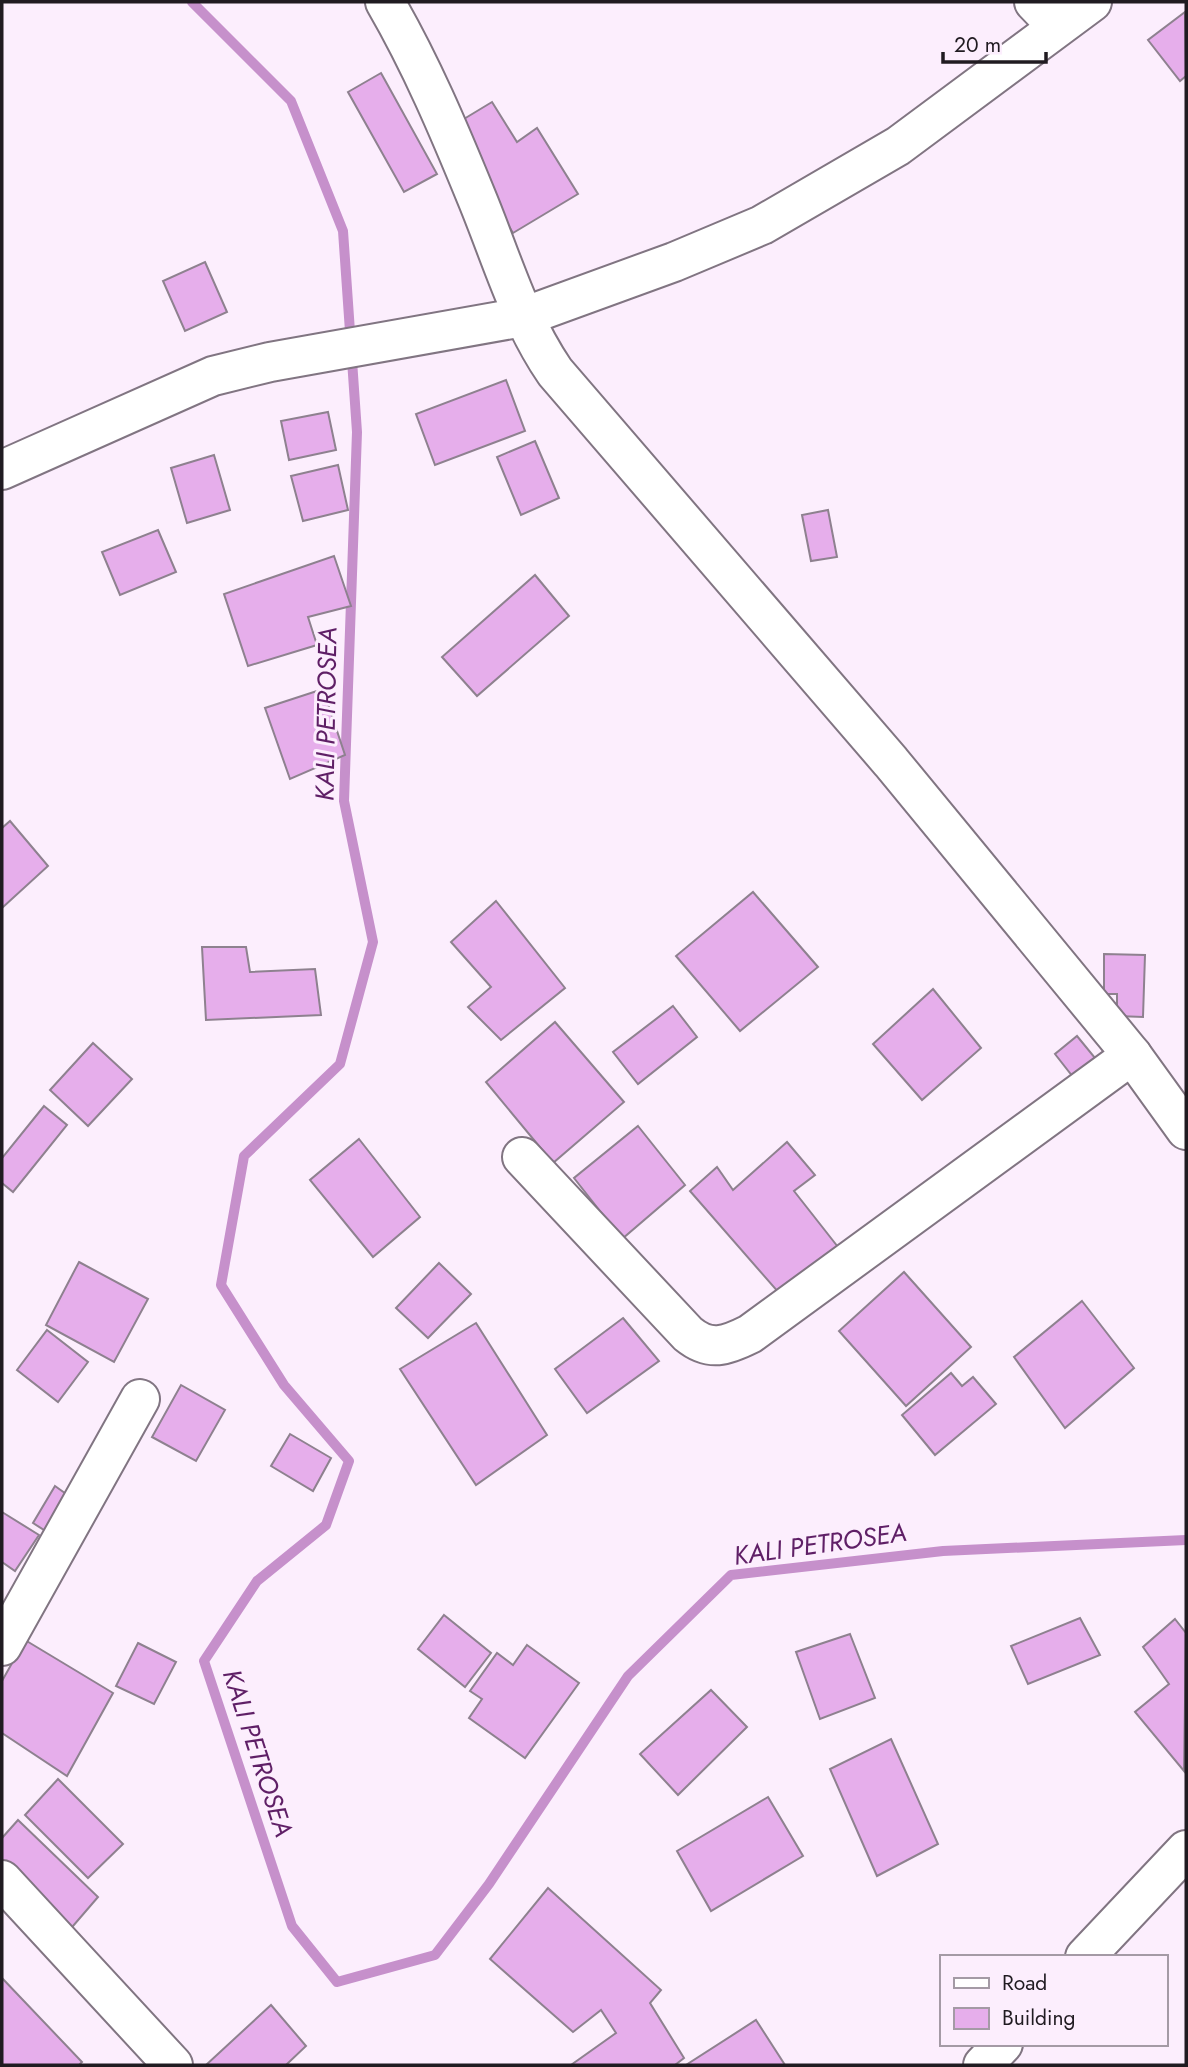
<svg xmlns="http://www.w3.org/2000/svg" width="1188" height="2067" viewBox="0 0 1188 2067" font-family="Jost,sans-serif">
	<style>
		.lines { fill: none; stroke-linecap: round; stroke-linejoin: round }
		.stream { stroke: #c690cb; stroke-width: 10 }
		.building { fill: #e6aeeb; stroke: #8e818f; stroke-width: 2 }
		.minor-casing { stroke: #817582; stroke-width: 42 }
		.minor { stroke: #fff; stroke-width: 38 }
		.labels { text-anchor: middle; stroke-width: 6; stroke-linejoin: round; paint-order: stroke }
		.water-label { font-size: 26px; font-style: italic; fill: #5f1f66; stroke: #fceefd }
	</style>
	<rect width="100%" height="100%" fill="#fceefd"/>
	<g class="lines">
		<polyline class="stream" points="192,2 291,101 343,231 357,432 344,801 373,942 340,1064 244,1156 221,1285 284,1385 349,1461 326,1525 257,1581 204,1661 292,1926 337,1982 435,1955 489,1884 628,1676 731,1575 943,1551 1186,1540"/>
	</g>
	<g class="building">
		<polygon points="1185,12 1186,76 1180,81 1148,40"/>
		<polygon points="381,73 437,174 404,192 348,92"/>
		<polygon points="492,102 517,142 537,128 578,194 513,233 449,128"/>
		<polygon points="205,262 227,312 185,331 163,281"/>
		<polygon points="506,380 525,431 435,465 416,414"/>
		<polygon points="328,412 336,450 289,460 281,421"/>
		<polygon points="535,441 559,498 521,515 497,457"/>
		<polygon points="214,455 230,510 187,523 171,468"/>
		<polygon points="338,465 348,510 303,521 291,476"/>
		<polygon points="828,510 837,557 811,561 802,515"/>
		<polygon points="158,530 176,572 120,595 102,552"/>
		<polygon points="334,556 351,606 308,617 317,645 248,666 224,594"/>
		<polygon points="535,575 569,616 477,696 442,657"/>
		<polygon points="323,689 345,755 290,779 265,708"/>
		<polygon points="10,821 48,866 2,908 2,828"/>
		<polygon points="753,892 818,967 740,1031 676,956"/>
		<polygon points="496,901 565,988 501,1040 468,1007 491,987 451,942"/>
		<polygon points="202,947 246,947 250,972 315,969 321,1015 206,1020"/>
		<polygon points="1104,954 1145,955 1143,1017 1117,1016 1117,994 1104,994"/>
		<polygon points="933,989 981,1048 922,1100 873,1044"/>
		<polygon points="673,1006 697,1037 638,1084 613,1052"/>
		<polygon points="555,1022 624,1102 553,1163 486,1082"/>
		<polygon points="1077,1036 1100,1064 1077,1082 1055,1054"/>
		<polygon points="93,1043 132,1079 88,1126 50,1090"/>
		<polygon points="44,1106 67,1125 13,1192 2,1183 2,1158"/>
		<polygon points="638,1126 685,1185 622,1239 574,1178"/>
		<polygon points="359,1139 420,1217 373,1257 310,1180"/>
		<polygon points="787,1142 815,1175 794,1191 838,1247 779,1293 690,1191 717,1167 733,1190"/>
		<polygon points="79,1262 148,1299 114,1362 46,1325"/>
		<polygon points="439,1263 471,1294 428,1338 396,1308"/>
		<polygon points="904,1272 971,1347 906,1406 839,1331"/>
		<polygon points="1082,1301 1134,1368 1065,1428 1014,1357"/>
		<polygon points="623,1318 659,1361 587,1413 555,1369"/>
		<polygon points="476,1323 547,1435 476,1485 400,1369"/>
		<polygon points="47,1330 88,1362 58,1402 17,1370"/>
		<polygon points="951,1373 962,1386 973,1377 996,1404 935,1455 902,1415"/>
		<polygon points="181,1385 225,1410 196,1461 152,1437"/>
		<polygon points="290,1434 331,1458 313,1491 271,1466"/>
		<polygon points="55,1486 76,1501 55,1537 33,1523"/>
		<polygon points="2,1512 39,1535 15,1571 2,1562"/>
		<polygon points="444,1615 491,1653 465,1687 418,1649"/>
		<polygon points="1080,1618 1100,1655 1028,1684 1011,1646"/>
		<polygon points="1175,1619 1186,1633 1184,1771 1135,1712 1169,1684 1143,1647"/>
		<polygon points="850,1634 875,1698 820,1719 796,1652"/>
		<polygon points="25,1640 113,1693 67,1776 2,1733 2,1681"/>
		<polygon points="138,1643 176,1662 154,1704 116,1686"/>
		<polygon points="527,1645 579,1683 525,1758 469,1718 482,1699 470,1691 497,1653 513,1665"/>
		<polygon points="711,1690 747,1727 678,1795 640,1754"/>
		<polygon points="891,1739 938,1844 877,1876 830,1769"/>
		<polygon points="58,1779 123,1844 88,1878 25,1815"/>
		<polygon points="768,1797 803,1856 711,1911 677,1851"/>
		<polygon points="18,1820 98,1897 67,1933 2,1870 2,1838"/>
		<polygon points="548,1888 661,1990 650,2003 684,2058 675,2065 571,2065 616,2033 601,2010 573,2032 490,1959"/>
		<polygon points="2,1978 82,2062 79,2065 2,2065"/>
		<polygon points="271,2005 306,2046 286,2065 206,2065"/>
		<polygon points="756,2020 785,2065 686,2065"/>
	</g>
	<g class="lines">
		<g class="minor-casing">
			<g id="minor">
				<path d="M385 2C421 64 449 130 476 196 501 256 518 318 555 372L891 762 1132 1055 1186 1130"/>
				<polyline points="1034,2 1057,26"/>
				<polyline points="2,470 213,376 270,362 523,317 674,262 762,225 898,146 1092,2"/>
				<path d="M522 1157 688 1334C710 1352 726 1346 750 1334L1132 1055"/>
				<polyline points="2,1646 140,1399"/>
				<polyline points="2,1880 173,2065"/>
				<polyline points="1085,1957 1186,1850"/>
				<polyline points="983,2065 1003,2044"/>
			</g>
		</g>
		<use href="#minor" class="minor"/>
	</g>
	<g class="labels">
		<g class="water-label">
			<text transform="translate(326 714) rotate(-89)" y="9">KALI PETROSEA</text>
			<text transform="translate(820 1544) rotate(-8)" y="9">KALI PETROSEA</text>
			<text transform="translate(258 1753) rotate(72)" y="9">KALI PETROSEA</text>
		</g>
	</g>
	<rect width="1188" height="2067" fill="none" stroke="#201b21" stroke-width="7"/>
	<rect x="940" y="1955" width="228" height="91" fill="#fceefd" stroke="#a49aa5" stroke-width="2"/>
	<rect x="954" y="1978" width="35" height="10" fill="#ffffff" stroke="#a49aa5" stroke-width="2"/>
	<text x="1002" y="1990" font-size="21" fill="#201b21">Road</text>
	<rect x="954" y="2008" width="35" height="21" fill="#e6aeeb" stroke="#a49aa5" stroke-width="2"/>
	<text x="1002" y="2025" font-size="21" fill="#201b21">Building</text>
	<path d="M943 52v10h103v-10" fill="none" stroke="#201b21" stroke-width="3.5"/>
	<text x="954" y="52" font-size="21" fill="#201b21" stroke="#fceefd" stroke-width="5" paint-order="stroke">20 m</text>
</svg>
